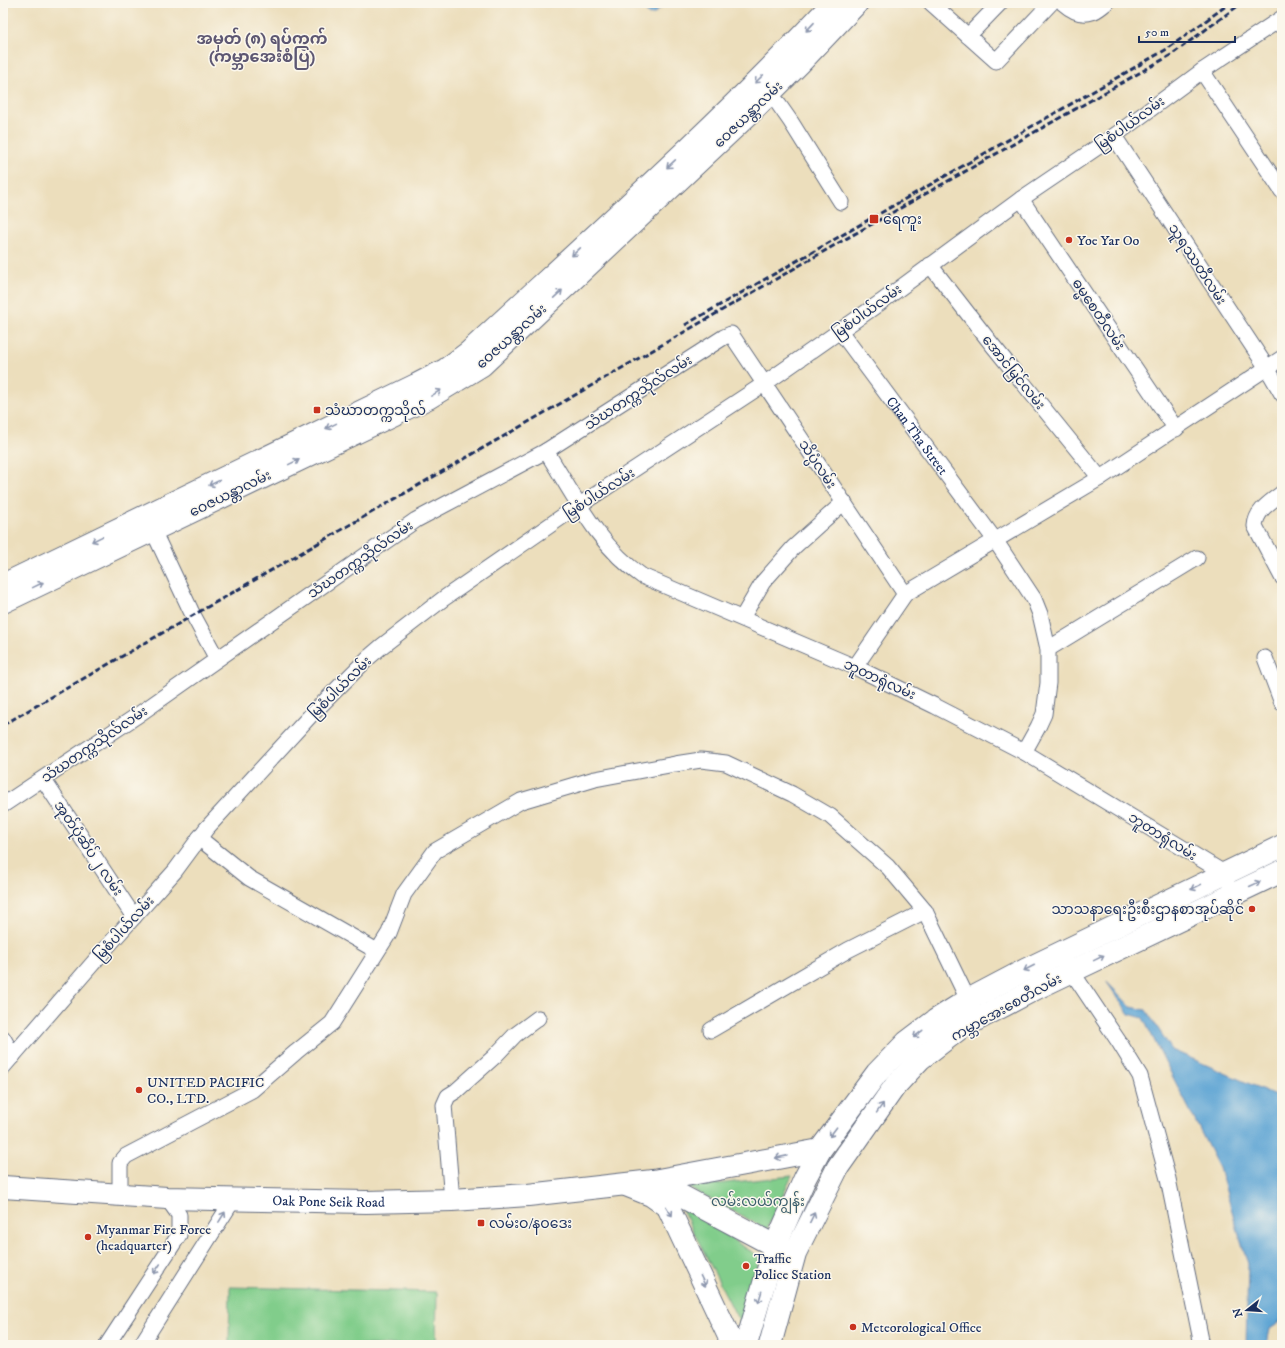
<svg xmlns="http://www.w3.org/2000/svg" width="1285" height="1348" viewBox="0 0 1285 1348" font-family="'IM FELL DW Pica','Noto Sans Myanmar',serif">
	<style>
		.green { fill: #81cd8b; stroke: #4e7e74 }
		.water { fill: #5ea5d4; stroke: #3c6a99 }
		.lines { fill: none; stroke-linecap: round; stroke-linejoin: round }
		.street-casing { stroke: #646c7f; stroke-width: 17 }
		.primary-casing { stroke: #646c7f; stroke-width: 24 }
		.street { stroke: #fff; stroke-width: 15 }
		.primary { stroke: #fff; stroke-width: 22 }
		.rail { stroke: #1b2f5e; stroke-width: 3; stroke-dasharray: 6 3; stroke-linecap: butt }
		.oneway { stroke: #8d97ae }
		.poi-dot { fill: #c8321e; stroke: #fbf7ec; stroke-width: 1.5 }
		.labels { text-anchor: middle; stroke-width: 3; stroke-linejoin: round; paint-order: stroke }
		.street-label { font-size: 14px; fill: #1b2f5e; stroke: #fbf7ec }
		.poi-label { font-size: 14px; fill: #1b2f5e; stroke: #fbf7ec; text-anchor: start }
		.park-label { font-size: 14px; fill: #3a5e6c; stroke: #fbf7ec }
		.quarter-label { font-size: 16px; font-weight: bold; fill: #5d5772; stroke: #fbf7ec }
	</style>
	<rect width="100%" height="100%" fill="#fbf7ec"/>
	<filter id="ink" filterUnits="userSpaceOnUse"><feTurbulence type="fractalNoise" baseFrequency=".025" numOctaves="2"/><feDisplacementMap in="SourceGraphic" scale="8" xChannelSelector="R" yChannelSelector="G"/><feConvolveMatrix kernelMatrix="1 2 1 2 8 2 1 2 1" color-interpolation-filters="sRGB"/></filter>
	<filter id="wash" filterUnits="userSpaceOnUse"><feTurbulence type="fractalNoise" baseFrequency=".012" numOctaves="4" result="noise"/><feDisplacementMap in="SourceGraphic" scale="16" xChannelSelector="R" yChannelSelector="G"/><feGaussianBlur stdDeviation="0.9" result="paint"/><feColorMatrix in="noise" values="0 0 0 0 0 0 0 0 0 0 0 0 0 0 0 0 0 1.4 0 .05"/><feComposite in="paint" operator="in"/></filter>
	<g filter="url(#wash)">
		<rect width="100%" height="100%" fill="#ecdebc"/>
		<g class="green">
			<polygon points="792,1176 767,1229 687,1187"/>
			<polygon points="681,1207 760,1257 742,1327"/>
			<polygon points="230,1287 437,1292 436,1345 229,1345"/>
		</g>
		<g class="water">
			<polygon points="639,3 666,3 654,14 649,15"/>
			<polygon points="1106,981 1131,1007 1146,1010 1172,1050 1282,1098 1282,1320 1270,1328 1267,1345 1246,1345 1248,1264 1219,1168 1143,1018 1129,1014"/>
		</g>
	</g>
	<g filter="url(#ink)">
		<g class="lines">
			<g class="street-casing">
				<g id="street">
					<polyline points="931,3 996,61 1051,3"/>
					<path d="M1063 3C1071 10 1081 16 1092 12 1097 11 1102 6 1106 3"/>
					<polyline points="968,36 1000,3"/>
					<polyline points="1202,71 1282,191"/>
					<polyline points="770,92 791,122 841,202"/>
					<polyline points="1114,136 1267,368 1282,394"/>
					<polyline points="1021,199 1176,429"/>
					<polyline points="930,265 990,342 1100,478"/>
					<path id="s1" d="M840 331 995 540 1034 599 1040 614 1048 649V683L1044 714 1038 727 1024 752"/>
					<path d="M546 451C574 495 598 546 642 576L855 667 935 706 1024 752 1224 873 1227 880"/>
					<path d="M1282 493C1271 502 1256 510 1255 526L1282 577"/>
					<polyline points="149,522 191,611 217,659"/>
					<polyline points="742,618 763,582 794,547 844,502"/>
					<polyline points="1048,649 1197,558"/>
					<polyline points="1265,658 1282,703"/>
					<polyline points="855,667 905,594 1100,478 1282,358"/>
					<polyline points="43,779 134,917"/>
					<polyline points="3,805 135,717 416,520 546,451 724,337 731,334 905,594"/>
					<polyline points="199,838 249,878 377,951"/>
					<polyline points="1066,963 1119,1042 1140,1076 1168,1179 1202,1345"/>
					<polyline points="711,1030 848,950 925,911"/>
					<polyline points="3,1038 13,1056"/>
					<polyline points="3,1067 107,947 175,871 206,829 311,715 368,658 382,646 443,599 566,514 764,384 881,302 1021,199 1114,136 1202,71 1282,18"/>
					<polyline points="120,1195 120,1163 126,1156 252,1090 296,1052 332,1023 389,933 404,894 435,851 521,801 595,779 675,764 701,760 726,763 792,794 830,816 888,867 925,911 972,1008"/>
					<polyline points="452,1200 444,1105 448,1096 456,1091 494,1057 515,1035 538,1018"/>
					<polyline points="107,1345 179,1235 179,1215 167,1198"/>
					<polyline points="141,1345 233,1200"/>
				</g>
			</g>
			<g class="primary-casing">
				<g id="primary">
					<path d="M3 585 416 385 445 370 469 352C592 238 718 126 833 3"/>
					<polyline points="3,602 428,398 482,365 751,112 800,63 857,3"/>
					<polyline points="653,1181 775,1246 789,1251"/>
					<polyline points="626,1185 651,1195 668,1207 733,1345"/>
					<path id="s2" d="M3 1187 167 1198 366 1202 452 1200 528 1195 653 1181 820 1150"/>
					<polyline points="746,1345 775,1246 805,1178 820,1150 877,1073 907,1042 936,1020 968,1000 1025,970 1282,846"/>
					<polyline points="770,1345 795,1253 838,1167 895,1086 920,1059 959,1029 1037,988 1282,871"/>
				</g>
			</g>
			<use href="#street" class="street"/>
			<use href="#primary" class="primary"/>
			<g class="rail">
				<polyline points="685,325 1167,49 1230,3"/>
				<polyline points="3,725 842,241 1171,55 1242,3"/>
			</g>
		</g>
		<defs><path id="oneway-shaft" d="M-6 0H5M1.5-3L5.5 0L1.5 3" fill="none" stroke-width="1.6" stroke-linecap="round" stroke-linejoin="round"/></defs>
		<g class="oneway">
			<use href="#oneway-shaft" transform="translate(810 27) rotate(133)"/>
			<use href="#oneway-shaft" transform="translate(759 79) rotate(136)"/>
			<use href="#oneway-shaft" transform="translate(671 164) rotate(137)"/>
			<use href="#oneway-shaft" transform="translate(576 252) rotate(137)"/>
			<use href="#oneway-shaft" transform="translate(558 294) rotate(-43)"/>
			<use href="#oneway-shaft" transform="translate(436 393) rotate(-31)"/>
			<use href="#oneway-shaft" transform="translate(331 426) rotate(154)"/>
			<use href="#oneway-shaft" transform="translate(294 462) rotate(-26)"/>
			<use href="#oneway-shaft" transform="translate(214 483) rotate(154)"/>
			<use href="#oneway-shaft" transform="translate(97 539) rotate(154)"/>
			<use href="#oneway-shaft" transform="translate(38 585) rotate(-26)"/>
			<use href="#oneway-shaft" transform="translate(1255 884) rotate(-25)"/>
			<use href="#oneway-shaft" transform="translate(1196 887) rotate(154)"/>
			<use href="#oneway-shaft" transform="translate(1099 958) rotate(-26)"/>
			<use href="#oneway-shaft" transform="translate(1029 968) rotate(153)"/>
			<use href="#oneway-shaft" transform="translate(918 1034) rotate(142)"/>
			<use href="#oneway-shaft" transform="translate(880 1108) rotate(-55)"/>
			<use href="#oneway-shaft" transform="translate(833 1132) rotate(127)"/>
			<use href="#oneway-shaft" transform="translate(781 1157) rotate(169)"/>
			<use href="#oneway-shaft" transform="translate(669 1211) rotate(57)"/>
			<use href="#oneway-shaft" transform="translate(222 1217) rotate(-58)"/>
			<use href="#oneway-shaft" transform="translate(812 1218) rotate(-64)"/>
			<use href="#oneway-shaft" transform="translate(157 1269) rotate(123)"/>
			<use href="#oneway-shaft" transform="translate(703 1281) rotate(64)"/>
			<use href="#oneway-shaft" transform="translate(760 1297) rotate(106)"/>
		</g>
	</g>
	<g class="poi-dot">
		<rect x="869" y="214" width="10" height="10" rx="2"/>
		<circle cx="1069" cy="240" r="4"/>
		<rect x="313" y="406" width="8" height="8" rx="2"/>
		<circle cx="1252" cy="909" r="4"/>
		<circle cx="139" cy="1090" r="4"/>
		<rect x="477" y="1219" width="8" height="8" rx="2"/>
		<circle cx="88" cy="1237" r="4"/>
		<circle cx="746" cy="1266" r="4"/>
		<circle cx="853" cy="1327" r="4"/>
	</g>
	<g class="labels">
		<g class="street-label">
			<text transform="translate(748 114) rotate(-44)" y="5">ဝေဇယန္တာလမ်း</text>
			<text transform="translate(1130 123) rotate(-36)" y="5">မြစံပါယ်လမ်း</text>
			<text transform="translate(1198 264) rotate(57)" y="5">သူရဿတီလမ်း</text>
			<text transform="translate(867 311) rotate(-36)" y="5">မြစံပါယ်လမ်း</text>
			<text transform="translate(1099 314) rotate(56)" y="5">ဓမ္မစေတီလမ်း</text>
			<text transform="translate(511 336) rotate(-42)" y="5">ဝေဇယန္တာလမ်း</text>
			<text transform="translate(1014 372) rotate(51)" y="5">အောင်မြင်လမ်း</text>
			<text transform="translate(638 392) rotate(-33)" y="5">သံဃတက္ကသိုလ်လမ်း</text>
			<text dy="5" stroke="none"><textPath href="#s1" startOffset="130">Chan Tha Street</textPath></text>
			<text transform="translate(818 464) rotate(56)" y="5">သိပ္ပံလမ်း</text>
			<text transform="translate(230 493) rotate(-26)" y="5">ဝေဇယန္တာလမ်း</text>
			<text transform="translate(599 493) rotate(-33)" y="5">မြစံပါယ်လမ်း</text>
			<text transform="translate(360 559) rotate(-35)" y="5">သံဃတက္ကသိုလ်လမ်း</text>
			<text transform="translate(880 679) rotate(25)" y="5">ဘူတာရုံလမ်း</text>
			<text transform="translate(340 687) rotate(-45)" y="5">မြစံပါယ်လမ်း</text>
			<text transform="translate(94 744) rotate(-34)" y="5">သံဃတက္ကသိုလ်လမ်း</text>
			<text transform="translate(1163 836) rotate(32)" y="5">ဘူတာရုံလမ်း</text>
			<text transform="translate(89 848) rotate(56)" y="5">အုတ်ပုံဆိပ် ၂ လမ်း</text>
			<text transform="translate(124 928) rotate(-48)" y="5">မြစံပါယ်လမ်း</text>
			<text transform="translate(1006 1007) rotate(-29)" y="5">ကမ္ဘာအေးစေတီလမ်း</text>
			<text dy="5" stroke="none"><textPath href="#s2" startOffset="326">Oak Pone Seik Road</textPath></text>
		</g>
		<g class="poi-label">
			<text x="883" y="224">ရေကူး</text>
			<text x="1077" y="245">Yoe Yar Oo</text>
			<text x="325" y="415">သံဃာတက္ကသိုလ်</text>
			<text x="1244" y="914" text-anchor="end">သာသနာရေးဦးစီးဌာနစာအုပ်ဆိုင်</text>
			<text x="147" y="1087">UNITED PACIFIC<tspan x="147" dy="16">CO., LTD.</tspan></text>
			<text x="489" y="1228">လမ်းဝ/နဝဒေး</text>
			<text x="96" y="1234">Myanmar Fire Force<tspan x="96" dy="16">(headquarter)</tspan></text>
			<text x="754" y="1263">Traffic<tspan x="754" dy="16">Police Station</tspan></text>
			<text x="861" y="1332">Meteorological Office</text>
		</g>
		<g class="park-label">
			<text x="758" y="1206">လမ်းလယ်ကျွန်း</text>
		</g>
		<g class="quarter-label">
			<text x="262" y="44">အမှတ် (၈) ရပ်ကွက်<tspan x="262" dy="18">(ကမ္ဘာအေးစံပြ)</tspan></text>
		</g>
	</g>
	<rect width="1285" height="1348" fill="none" stroke="#fbf7ec" stroke-width="16"/>
	<g transform="translate(1247 1310) rotate(253)" stroke="#fbf7ec" stroke-width="3" paint-order="stroke">
	<path d="M0-3L7 15L0 10L-7 15Z" fill="#1b2f5e"/>
	<text y="-6" font-size="11" font-weight="bold" text-anchor="middle" fill="#1b2f5e">N</text>
	</g>
	<path d="M1139 36v6h96v-6" fill="none" stroke="#1b2f5e" stroke-width="2"/>
	<text x="1145" y="36" font-size="12" fill="#1b2f5e" stroke="#fbf7ec" stroke-width="3" paint-order="stroke">50 m</text>
</svg>
